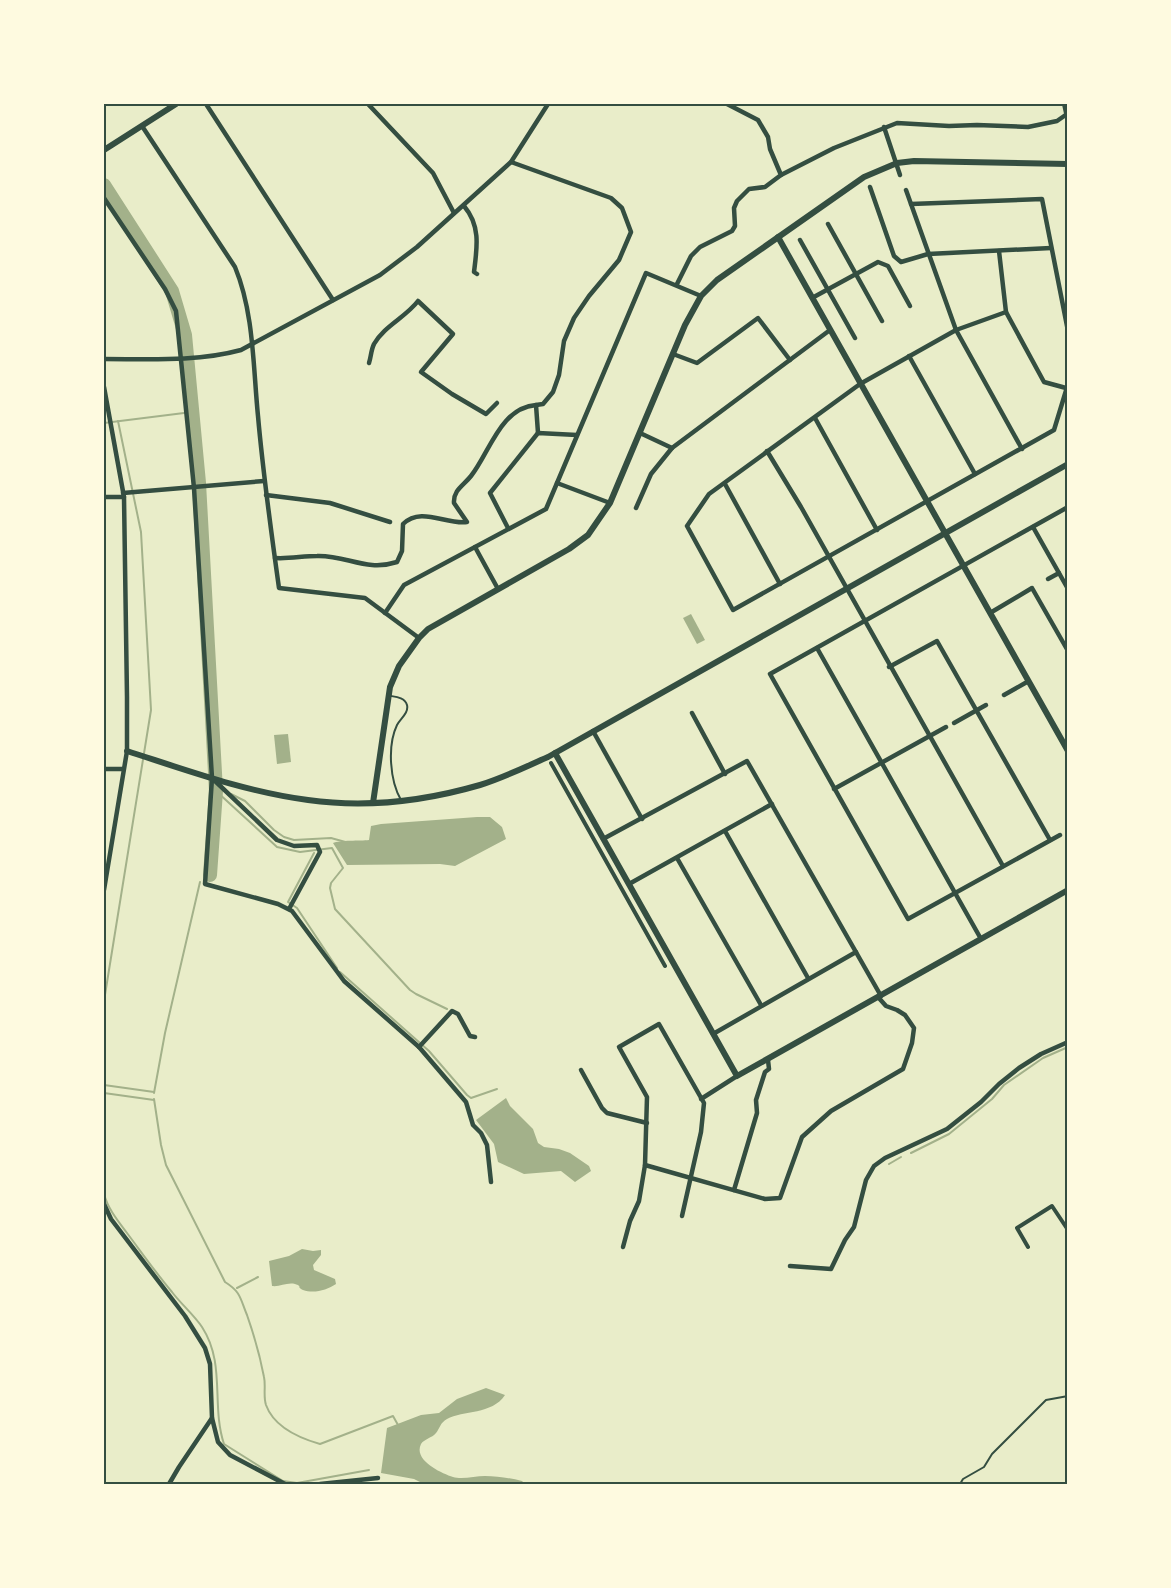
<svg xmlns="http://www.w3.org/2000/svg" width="1171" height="1588" viewBox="0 0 1171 1588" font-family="'Roboto Condensed',sans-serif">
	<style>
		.water { fill: #a3b18a }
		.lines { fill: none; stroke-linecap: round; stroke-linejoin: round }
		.stream { stroke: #a3b18a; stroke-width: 2 }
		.river { stroke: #a3b18a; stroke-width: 14 }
		.service { stroke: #344e41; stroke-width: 2 }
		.pedestrian { stroke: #344e41; stroke-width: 4 }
		.minor { stroke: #344e41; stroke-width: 4.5 }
		.tertiary { stroke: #344e41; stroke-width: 6 }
		.neatline { fill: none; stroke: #344e41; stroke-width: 2 }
	</style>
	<rect width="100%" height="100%" fill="#e9edc9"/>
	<g class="water">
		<polygon points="691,614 705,640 697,644 683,618"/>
		<polygon points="288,734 291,762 277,764 274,735"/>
		<path d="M477 817H490L502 827 506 839 455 866 440 864 347 865 333 843C340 840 360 841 369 840L371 826 381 824Z"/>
		<polygon points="506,1098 510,1106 533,1129 538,1143 544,1147 559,1149 570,1153 589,1166 591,1171 575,1182 561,1171 524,1174 498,1162 494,1144 476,1120"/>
		<path d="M302 1249 313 1251 321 1250V1255L313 1265 314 1270 335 1279 336 1284C327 1290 314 1294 303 1290 295 1286 304 1287 295 1284 287 1282 280 1287 272 1286L269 1261 289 1256Z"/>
		<path d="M486 1388 505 1395C492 1415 463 1410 447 1419 440 1423 440 1428 436 1433 432 1438 424 1439 421 1444 413 1460 441 1473 453 1477 462 1480 475 1476 485 1476 497 1476 510 1478 522 1481L525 1484H424L414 1479 381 1473 387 1428 421 1415 439 1413 457 1399Z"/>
	</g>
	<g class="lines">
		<g class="stream">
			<polyline points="104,423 192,412"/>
			<polyline points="216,791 277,847 300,852 332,848 343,868 331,883 330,888 335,909 410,990 416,994 447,1009"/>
			<polyline points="231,794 245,801 274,830 284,837 294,840 331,838 349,843"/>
			<polyline points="314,853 288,902 297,908 337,968"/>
			<polyline points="340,972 429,1051 467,1095 471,1098 497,1089"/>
			<polyline points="104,1001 151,710 141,532 118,421"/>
			<polyline points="104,1085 154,1092"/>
			<polyline points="104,1093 154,1100"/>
			<polyline points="154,1093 165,1033 200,882"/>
			<path d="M154 1099 161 1145 166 1165 225 1282C241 1292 240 1298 247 1315 254 1335 260 1356 264 1377 266 1386 263 1396 266 1405 274 1427 299 1438 320 1444L393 1416 398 1425"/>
			<polyline points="911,1153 949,1134 992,1099 1004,1085 1043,1058 1068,1047"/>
			<polyline points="889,1164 901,1157"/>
			<path d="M104 1194C108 1209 118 1221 127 1233 142 1253 156 1273 172 1292 181 1304 194 1315 202 1327 226 1364 211 1405 224 1444L283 1481 297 1483 369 1470"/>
			<polyline points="237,1288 258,1277"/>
		</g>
		<polyline class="river" points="104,185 172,291 185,335 199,483 216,791 210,875"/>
		<g class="service">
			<path d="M391 696C397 697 405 698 407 705 409 713 400 719 397 725 387 746 390 781 401 800"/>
			<polyline points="960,1484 963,1479 984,1467 992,1454 1046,1400 1068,1396"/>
		</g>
		<g class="pedestrian">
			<polyline points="551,763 665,966"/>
			<polyline points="1028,1247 1017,1228 1052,1206 1068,1230"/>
		</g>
		<g class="minor">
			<polyline points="206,104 333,300"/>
			<polyline points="368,104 433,173 454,213"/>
			<path d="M142 126 235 267C254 313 253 366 258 416 263 473 271 531 279 588L365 598 419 638"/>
			<polyline points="884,127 900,175"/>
			<polyline points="511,162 611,198 622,208 631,232 619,260 589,296 574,318 564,341 559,375 553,392 543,404 536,405"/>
			<polyline points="781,175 834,148 897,123 949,126 977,125 1028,127 1057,121 1067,114"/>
			<polyline points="870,187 894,256 901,262 928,254 1051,248"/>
			<polyline points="906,190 956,330 1022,449"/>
			<polyline points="104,198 165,289 176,311 194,488 212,778 205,884 278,904 292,911 344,981 419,1047 466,1102 473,1125 481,1133 487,1145 491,1182"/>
			<polyline points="911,204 1042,199 1068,331"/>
			<path d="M464 206C481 226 477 248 474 272L477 274"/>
			<polyline points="828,224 882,321"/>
			<polyline points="800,240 855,338"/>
			<polyline points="999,251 1006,312 1044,382 1066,388"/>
			<polyline points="677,284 691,256 700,247 732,231 735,226 734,208 737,201 749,189 765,187 781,175 770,149 768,137 758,120 727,104"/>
			<polyline points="812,298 878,262 888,266 910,306"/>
			<polyline points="1006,312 956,330 860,384 709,494 687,526 733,610 1054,430 1068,384"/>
			<polyline points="673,354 697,363 758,318 790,360"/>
			<polyline points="909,356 975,474"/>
			<path d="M104 359C149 359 197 362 241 350L380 275 417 247 511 162 548 104"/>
			<path d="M369 363C371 357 371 350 374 344 384 326 406 317 418 301L453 334 421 372 452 394 486 414 497 403"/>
			<polyline points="104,387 124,497 127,697 127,751 104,890"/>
			<polyline points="815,418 877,530"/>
			<polyline points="640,433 672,448"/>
			<polyline points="767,451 801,507 1003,866"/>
			<polyline points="557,483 610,503"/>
			<polyline points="725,484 780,584"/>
			<polyline points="123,493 264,481"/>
			<polyline points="266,495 330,503 390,522"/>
			<polyline points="104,497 124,497"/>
			<polyline points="636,508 651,474 672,448 830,330"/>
			<polyline points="1033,527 1068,589"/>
			<polyline points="508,528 490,493 538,433 577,435"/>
			<polyline points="475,547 498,589"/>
			<path d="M275 558C289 559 303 556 317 556 347 555 366 572 397 562L402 551 403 524C421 506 446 525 467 522L454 503C453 490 464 485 471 476 490 452 500 408 536 405L538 433"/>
			<polyline points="1048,579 1059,573"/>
			<polyline points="385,613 404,585 546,509 646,273 701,296"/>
			<polyline points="990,613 1032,588 1068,651"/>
			<polyline points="817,648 981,939"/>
			<polyline points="889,667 937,641 1050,840"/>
			<polyline points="1004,695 1027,682"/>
			<polyline points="692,713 725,774"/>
			<polyline points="954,723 986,705"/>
			<polyline points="593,731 642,819"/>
			<polyline points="104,769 123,769"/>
			<polyline points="214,780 277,840 294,846 317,845 320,852 289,909"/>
			<polyline points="834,789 946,727"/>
			<polyline points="725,831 808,978"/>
			<polyline points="1060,835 908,919 770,674 1068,507"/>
			<polyline points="603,839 747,761 881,996"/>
			<polyline points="677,858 761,1005"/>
			<polyline points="629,884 772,804"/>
			<polyline points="713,1034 856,952"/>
			<polyline points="419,1047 452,1011 458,1014 470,1036 475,1037"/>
			<polyline points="581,1070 602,1108 607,1113 647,1123"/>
			<polyline points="701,1099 737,1076"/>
			<polyline points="645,1165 765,1199 780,1198 802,1137 831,1111 903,1069 912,1043 914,1028 905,1015 897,1010 886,1006 878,997"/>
			<polyline points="734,1190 757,1113 756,1100 765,1072 769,1069 768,1060"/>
			<polyline points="104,1204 111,1219 185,1316 205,1348 210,1364 212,1418 218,1442 230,1455 285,1484"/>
			<polyline points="623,1247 630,1221 639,1201 645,1165 647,1097 619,1047 659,1024 704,1103 701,1132 682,1216"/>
			<polyline points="790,1266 831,1269 845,1240 854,1227 866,1180 874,1166 885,1158 947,1129 981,1102 999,1084 1019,1068 1041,1054 1068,1042"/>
			<polyline points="169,1484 179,1467 212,1418"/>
			<polyline points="320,1484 378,1478"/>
		</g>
		<g class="tertiary">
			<polyline points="1065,104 1068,118"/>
			<polyline points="104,150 176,104"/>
			<polyline points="778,237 1068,751"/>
			<path d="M127 751C186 770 246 792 308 800 365 808 425 801 480 785 503 778 525 767 548 757L1068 464"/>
			<polyline points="555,753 737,1076 1068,890"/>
			<polyline points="373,803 390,687 399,666 419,638 428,629 569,549 588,535 610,503 685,325 701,296 717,280 864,177 897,163 914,161 1068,164"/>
		</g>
	</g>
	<rect width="1171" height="1588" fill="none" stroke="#fefae0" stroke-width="210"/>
	<rect x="105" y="105" width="961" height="1378" class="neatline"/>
</svg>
